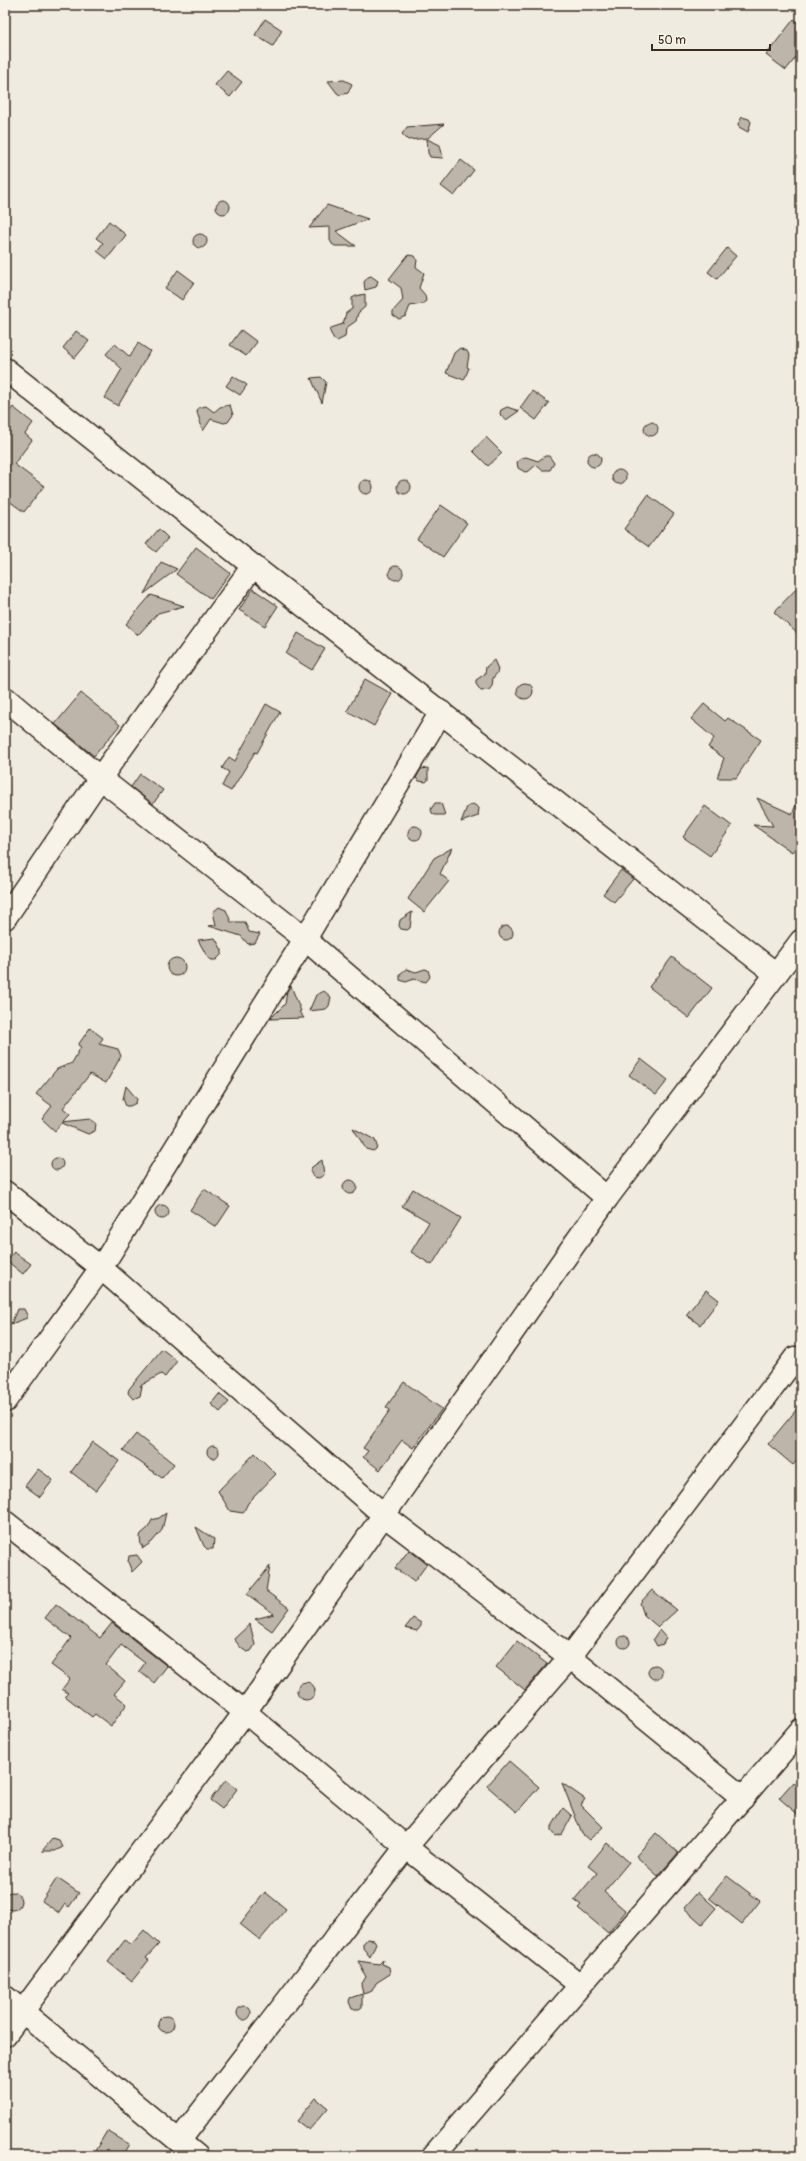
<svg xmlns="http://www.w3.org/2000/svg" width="806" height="2161" viewBox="0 0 806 2161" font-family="Pangolin,sans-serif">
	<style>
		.building { fill: #bdb5aa; stroke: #3b2a1e }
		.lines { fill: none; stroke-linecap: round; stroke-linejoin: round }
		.minor-casing { stroke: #3b2a1e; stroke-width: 25 }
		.minor { stroke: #f7f3e8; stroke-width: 22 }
	</style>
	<rect width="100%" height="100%" fill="#efebe0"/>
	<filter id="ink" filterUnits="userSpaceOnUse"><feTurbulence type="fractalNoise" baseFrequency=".025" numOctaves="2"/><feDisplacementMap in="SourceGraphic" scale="8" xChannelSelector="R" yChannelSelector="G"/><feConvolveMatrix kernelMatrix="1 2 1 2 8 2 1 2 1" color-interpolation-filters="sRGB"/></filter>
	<g filter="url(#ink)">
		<g class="building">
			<polygon points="265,19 282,30 273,46 255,35"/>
			<polygon points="794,19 801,25 801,51 786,70 766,55"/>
			<polygon points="227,71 242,82 230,97 215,85"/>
			<polygon points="344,80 352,84 348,93 340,95 337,93 328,81"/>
			<polygon points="742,117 749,119 751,122 748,132 739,127 738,124"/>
			<polygon points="444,124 428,138 408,140 402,134 407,127"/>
			<polygon points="427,139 440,145 443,158 430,157 428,153"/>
			<polygon points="461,160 474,170 454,196 441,186"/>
			<circle cx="223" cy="207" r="7"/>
			<polygon points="327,205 368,219 336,231 356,246 335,246 332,244 330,240 330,227 309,228"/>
			<polygon points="109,221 126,235 107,259 97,251 103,243 96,238"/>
			<circle cx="200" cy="241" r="7"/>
			<polygon points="727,248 736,256 717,279 708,272"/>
			<polygon points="408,255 415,256 417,260 416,267 424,273 419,288 425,295 426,301 422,304 410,306 406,316 399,319 393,315 393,311 403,300 401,288 389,279"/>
			<polygon points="178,270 194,282 182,300 165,288"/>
			<polygon points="371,276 378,281 376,287 365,290 364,282 368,277"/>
			<polygon points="365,294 365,307 358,313 356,321 346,328 345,337 337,341 334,339 330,332 331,328 343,324 346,313 352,309 352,298 356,296"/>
			<polygon points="241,330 257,342 246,356 230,345"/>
			<polygon points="76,331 89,341 75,358 63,348"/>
			<polygon points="138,343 150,351 118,406 105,398 122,369 106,354 115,344 130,357"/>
			<polygon points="460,348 467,351 469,355 467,367 469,368 464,380 446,373 454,353"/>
			<polygon points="233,376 247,385 240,395 226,386"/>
			<polygon points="321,377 326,382 322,403 311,378"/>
			<polygon points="532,391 549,403 536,420 520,408"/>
			<polygon points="230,405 233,415 228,422 224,423 211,419 203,431 197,412 198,408 206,406 214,412 220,407"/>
			<polygon points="13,407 33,423 25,434 32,440 14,464 44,486 24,512 5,498 5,418"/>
			<polygon points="507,407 519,411 506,420 501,416 500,413 501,410"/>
			<circle cx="651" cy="429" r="7"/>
			<polygon points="486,437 502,453 488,466 473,451"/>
			<circle cx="594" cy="460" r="7"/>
			<polygon points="545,456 549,456 554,463 550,470 542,470 536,465 529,471 525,472 518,468 517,462 522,458 526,457 538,461"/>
			<circle cx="619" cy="477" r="7"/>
			<circle cx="366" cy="487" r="7"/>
			<circle cx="404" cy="487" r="7"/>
			<polygon points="648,495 674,514 649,547 624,529"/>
			<polygon points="441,505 467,523 443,557 417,539"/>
			<polygon points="159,529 168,538 156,552 146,544"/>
			<polygon points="196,547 230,573 211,599 176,574"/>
			<polygon points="161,562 177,569 144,594"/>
			<circle cx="396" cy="573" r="7"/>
			<polygon points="801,584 801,637 774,612"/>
			<polygon points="253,589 278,606 265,626 239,610"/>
			<polygon points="151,595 184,606 158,613 138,635 126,624"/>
			<polygon points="298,633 325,649 312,670 286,654"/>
			<polygon points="494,660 498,669 497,673 493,678 492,686 489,690 481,691 476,684 476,680 485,674 486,667"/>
			<polygon points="365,679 392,694 374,726 347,711"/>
			<circle cx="525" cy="691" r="8"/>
			<polygon points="81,693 120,725 94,756 55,724"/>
			<polygon points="266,704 280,712 257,753 255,752 231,791 222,786 229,772 222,768 229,757 235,761"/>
			<polygon points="704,704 725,721 728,718 761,740 736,778 717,778 724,758 708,747 714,738 691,719"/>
			<polygon points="428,768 428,780 426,782 419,781 416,778 421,769"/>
			<polygon points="140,774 163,790 153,804 131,787"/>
			<polygon points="801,794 801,840 792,852 753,825 773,826 757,798 792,814"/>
			<polygon points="435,803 441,803 445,815 435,815 432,813 431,809"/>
			<polygon points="473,804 479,808 478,816 461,822 467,807"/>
			<polygon points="705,806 732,826 710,856 683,837"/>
			<circle cx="415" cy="833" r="7"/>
			<polygon points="452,848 440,874 449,881 424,912 408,899 434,858"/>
			<polygon points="621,870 633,879 614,902 603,894"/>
			<polygon points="219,907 226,910 231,922 245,922 249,932 260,934 255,943 248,944 241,936 209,926 216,925 213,912"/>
			<polygon points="412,912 410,928 407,930 401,929 399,926 400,920"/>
			<circle cx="506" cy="933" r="7"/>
			<polygon points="215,938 222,950 222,954 216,960 212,960 208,958 198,940"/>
			<polygon points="672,957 712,988 689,1018 649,987"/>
			<circle cx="176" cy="967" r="9"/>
			<polygon points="406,969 416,972 425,969 428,970 430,977 426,982 414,979 406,982 400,980 400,974"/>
			<polygon points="291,986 301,1011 299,1012 304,1018 270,1019 285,1004 287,991"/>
			<polygon points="324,991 331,997 329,1006 326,1009 309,1011 316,995"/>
			<polygon points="90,1028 103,1038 99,1044 118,1049 121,1056 106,1083 90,1074 63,1108 70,1114 62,1122 90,1119 96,1123 95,1131 88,1134 62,1123 55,1131 42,1119 52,1106 36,1094 57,1069 72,1063 81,1047 78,1045"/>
			<polygon points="641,1059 668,1080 656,1095 629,1075"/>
			<polygon points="126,1086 137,1099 136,1103 130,1106 126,1106 123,1099"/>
			<polygon points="353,1128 375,1140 377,1146 376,1149 373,1151 366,1149"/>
			<circle cx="57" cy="1164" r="6"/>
			<polygon points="322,1160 324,1175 319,1178 313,1177 310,1171 312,1167"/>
			<circle cx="350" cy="1187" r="7"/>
			<polygon points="204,1189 230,1206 216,1227 190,1210"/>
			<polygon points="413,1189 461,1218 432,1265 411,1252 429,1222 402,1206"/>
			<circle cx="162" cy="1212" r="7"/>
			<polygon points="14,1252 31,1264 23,1274 7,1261"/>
			<polygon points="706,1290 719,1300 700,1325 686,1315"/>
			<polygon points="17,1309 24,1309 27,1315 27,1318 11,1324"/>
			<polygon points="162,1349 177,1361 165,1377 161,1374 140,1386 142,1386 140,1396 133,1399 128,1393 129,1389"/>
			<polygon points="404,1382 442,1409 413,1448 402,1440 380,1470 363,1457 368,1451 363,1448 390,1410 386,1407"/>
			<polygon points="219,1394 229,1402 220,1412 211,1404"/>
			<polygon points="801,1404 801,1456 793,1465 768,1444"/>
			<polygon points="136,1434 174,1464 162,1478 123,1450"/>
			<polygon points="93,1442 119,1461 96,1491 71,1472"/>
			<circle cx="213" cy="1452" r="6"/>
			<polygon points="255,1453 276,1474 248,1503 243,1513 230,1511 218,1491"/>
			<polygon points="38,1469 53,1480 40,1497 25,1486"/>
			<polygon points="166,1513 162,1530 152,1542 142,1549 143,1546 141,1546 140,1537 141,1534 148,1528 152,1520 159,1518"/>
			<polygon points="196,1527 214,1539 213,1549 207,1549 204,1546"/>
			<polygon points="409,1550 427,1564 414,1582 395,1568"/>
			<polygon points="137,1555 142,1562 132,1572 128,1562 129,1556"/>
			<polygon points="270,1566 266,1591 289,1608 272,1631 255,1619 274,1614 247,1594"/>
			<polygon points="652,1590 677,1610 658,1627 644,1615 640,1603"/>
			<polygon points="56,1604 100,1638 112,1623 167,1666 154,1683 139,1671 145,1663 121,1645 106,1665 125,1681 114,1694 127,1704 111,1726 95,1714 92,1717 65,1696 68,1693 62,1689 70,1679 51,1665 71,1638 45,1618"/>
			<polygon points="413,1618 421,1623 421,1626 417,1631 405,1628"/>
			<polygon points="250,1624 255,1645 251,1651 247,1652 241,1648 234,1639"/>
			<polygon points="659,1630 666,1638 663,1644 657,1646 653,1639"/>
			<circle cx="624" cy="1642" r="6"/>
			<polygon points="517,1641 547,1664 525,1690 496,1667"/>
			<circle cx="655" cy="1672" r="7"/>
			<circle cx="306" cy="1691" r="9"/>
			<polygon points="509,1761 539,1787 517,1812 487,1786"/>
			<polygon points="226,1780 237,1789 222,1809 210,1800"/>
			<polygon points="793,1782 801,1789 801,1817 779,1798"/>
			<polygon points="562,1783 585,1799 581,1805 603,1827 589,1840 582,1834"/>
			<polygon points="563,1808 572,1816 562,1834 555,1836 551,1831 551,1828"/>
			<polygon points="656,1833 678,1853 658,1876 636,1856"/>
			<polygon points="53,1838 59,1840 63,1847 55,1851 42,1851"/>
			<polygon points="607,1843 629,1862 604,1892 626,1911 608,1933 578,1908 581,1905 574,1900 597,1873 588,1866"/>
			<polygon points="727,1876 760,1901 742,1924 709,1898"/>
			<polygon points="57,1878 79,1893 69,1907 65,1904 59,1913 42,1901"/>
			<polygon points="265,1892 286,1909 260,1940 240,1924"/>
			<polygon points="698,1892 716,1908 702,1924 684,1908"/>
			<circle cx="12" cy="1901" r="9"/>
			<polygon points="144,1930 159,1944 146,1958 149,1960 132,1981 108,1962 125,1940 131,1945"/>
			<polygon points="367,1939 374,1940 376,1943 370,1957 363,1948 363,1944"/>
			<polygon points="383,1960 382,1964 389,1967 390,1974 376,1983 372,1991 363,1994 361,1985 366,1977 358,1961 379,1964"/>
			<polygon points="362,1994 362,2007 359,2009 352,2009 349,2002 350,1998"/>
			<circle cx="244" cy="2013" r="7"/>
			<circle cx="166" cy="2024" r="8"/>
			<polygon points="316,2098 328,2108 309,2130 297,2121"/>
			<polygon points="107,2131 129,2144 122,2156 92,2156"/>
		</g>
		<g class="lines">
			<g class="minor-casing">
				<g id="minor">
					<polyline points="5,369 253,566 776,974"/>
					<polyline points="5,698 100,778 305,939 607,1198"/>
					<polyline points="5,918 100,778 253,566"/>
					<polyline points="5,1192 101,1268 385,1516 570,1657 743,1798"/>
					<polyline points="5,1401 101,1268 305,939 441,712"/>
					<polyline points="5,1522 245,1712 406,1847 580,1985"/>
					<polyline points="5,1997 197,2156"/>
					<polyline points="5,2035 245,1712 607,1198 801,941"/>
					<polyline points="179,2141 406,1847 570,1657 795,1358"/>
					<polyline points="433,2156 801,1730"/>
				</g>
			</g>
			<use href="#minor" class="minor"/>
		</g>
	</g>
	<rect width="806" height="2161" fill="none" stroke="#f7f3e8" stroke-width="20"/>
	<rect x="10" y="10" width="786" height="2141" fill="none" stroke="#3b2a1e" stroke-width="1.5" filter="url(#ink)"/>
	<path d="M652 44v6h118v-6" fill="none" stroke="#3b2a1e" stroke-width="2"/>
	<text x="658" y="44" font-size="12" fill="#3b2a1e" stroke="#f7f3e8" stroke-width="3" paint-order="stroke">50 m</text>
</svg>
